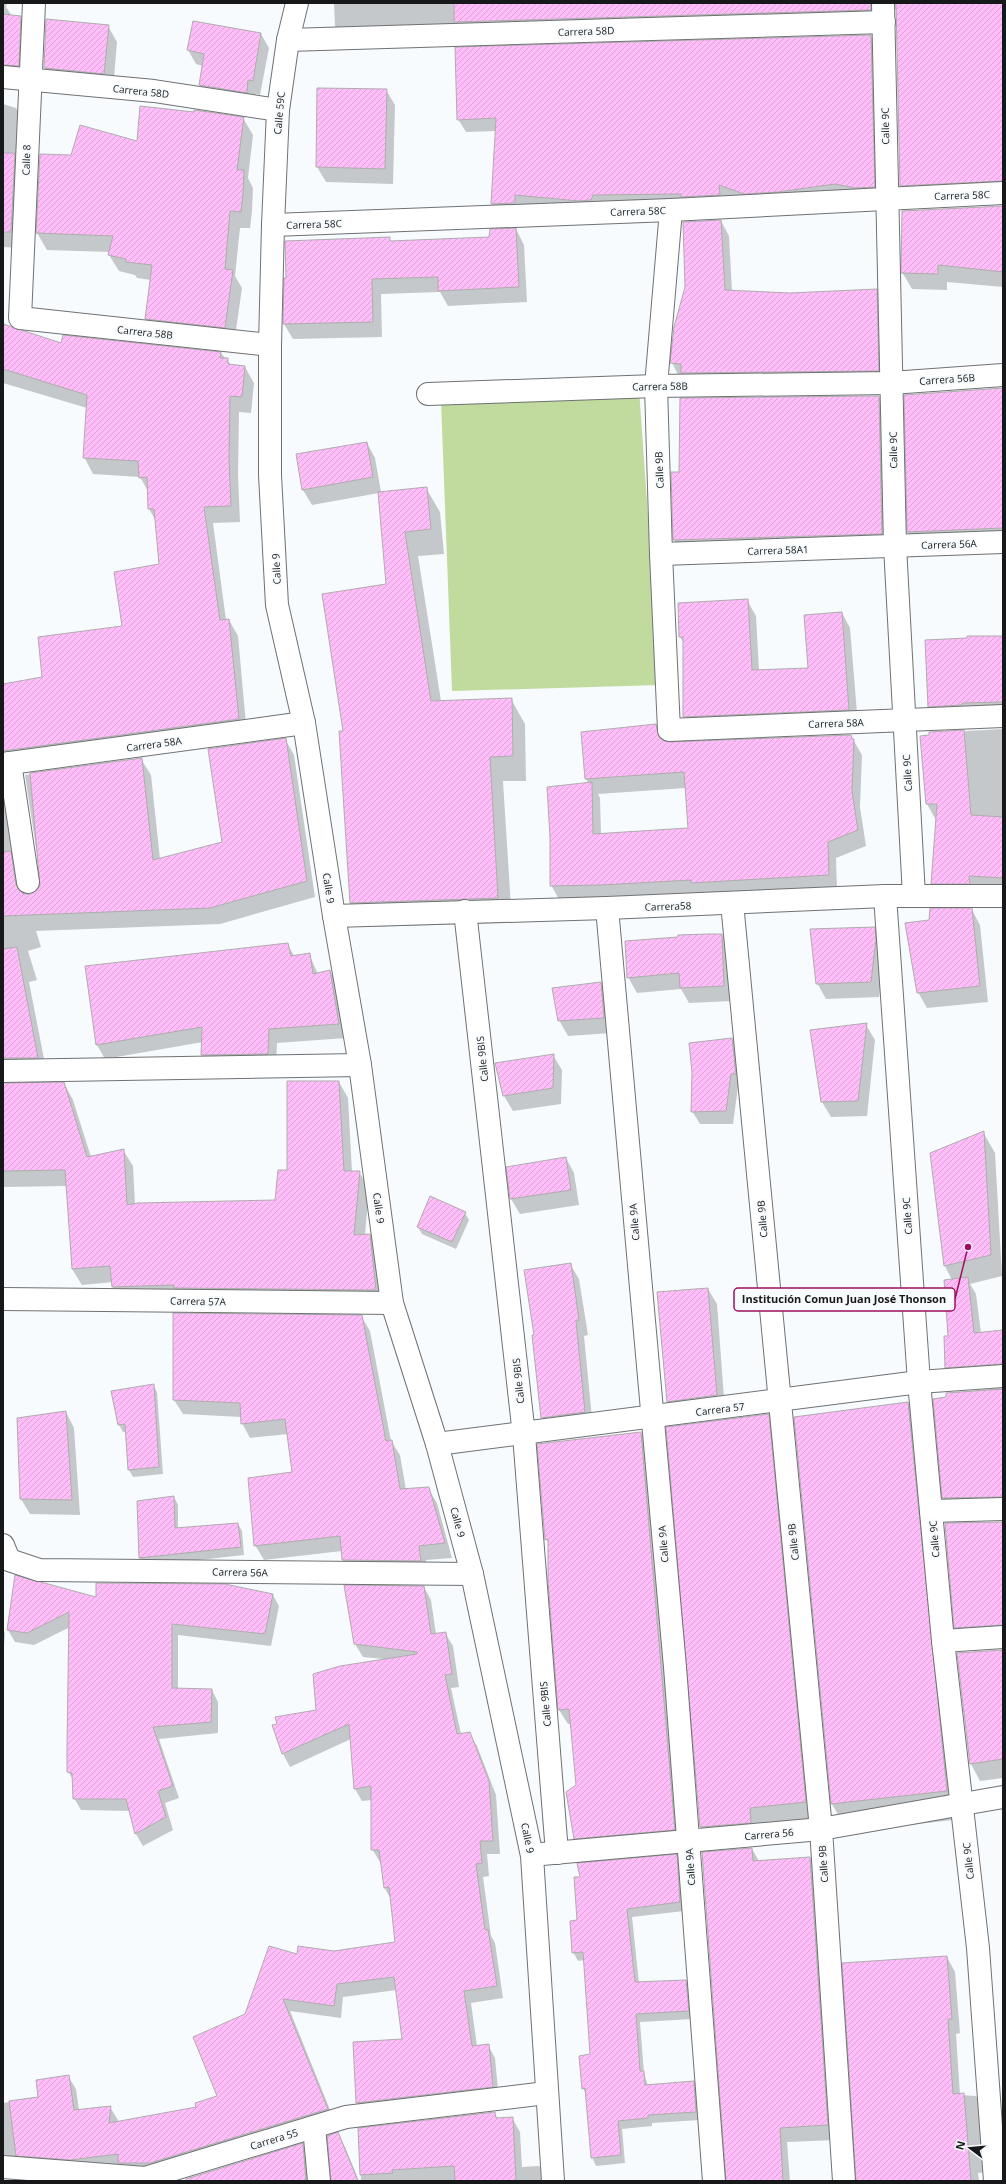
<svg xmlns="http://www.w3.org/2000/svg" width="1006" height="2184" viewBox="0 0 1006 2184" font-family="'Open Sans',sans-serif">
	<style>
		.pitch { fill: #c1db9f }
		.shadow { fill: #0003; fill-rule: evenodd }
		.building { fill: url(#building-hatch); stroke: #afacae }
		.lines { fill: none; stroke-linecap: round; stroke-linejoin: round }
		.minor-casing { stroke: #6f7174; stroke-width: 24 }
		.minor { stroke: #fff; stroke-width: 22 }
		.labels { text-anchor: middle; stroke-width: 4; stroke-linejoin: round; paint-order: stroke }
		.street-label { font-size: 10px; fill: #171819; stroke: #f7fbfd }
		.leader { fill: none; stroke: #9d0f5d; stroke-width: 1.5 }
		.callout-dot { fill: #9d0f5d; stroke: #f7fbfd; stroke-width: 1.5 }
		.callout { fill: #f7fbfd; stroke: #9d0f5d; stroke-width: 1.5 }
		.callout-label { font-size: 11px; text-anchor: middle; font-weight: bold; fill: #171819 }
	</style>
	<defs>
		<pattern id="building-hatch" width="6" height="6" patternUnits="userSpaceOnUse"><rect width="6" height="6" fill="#ffbdf9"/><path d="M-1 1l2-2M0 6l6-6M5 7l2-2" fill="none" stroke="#daa2d5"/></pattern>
	</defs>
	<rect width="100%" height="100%" fill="#f7fbfd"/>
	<polygon class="pitch" points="639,389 660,685 452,691 441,401"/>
	<g class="shadow">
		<polygon points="3,3 7,3 6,7 12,16 20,17 30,34 28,82 3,80"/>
		<polygon points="334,3 1003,3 1003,198 910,202 901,186 896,9 887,9 881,15 345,43 335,26"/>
		<polygon points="108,26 117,42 113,89 53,83 45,68"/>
		<polygon points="261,34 269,48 260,95 256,94 254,106 208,99 200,85 203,66 196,64 188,50"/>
		<polygon points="871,36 878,49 882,200 500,217 492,204 496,131 466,132 458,119"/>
		<polygon points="386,90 395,105 393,184 326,182 317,167"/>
		<polygon points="3,104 16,108 26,124 18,132 16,156 24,170 20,248 3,247"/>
		<polygon points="243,118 253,135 248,178 253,188 252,211 250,228 240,228 235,276 242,288 234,344 155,335 146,319 151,280 137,278 135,275 119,271 109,255 110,252 47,250 37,233 72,156"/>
		<polygon points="1003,207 1003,287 947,282 947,290 912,289 902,272"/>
		<polygon points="721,221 729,236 732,291 790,294 876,290 885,305 887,386 680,378 672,363"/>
		<polygon points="516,229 524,245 527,302 448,306 440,292 381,294 382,337 293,339 284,324 285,279 389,238 391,242 490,238"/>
		<polygon points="3,322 8,327 61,344 221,353 231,365 245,367 254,383 251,413 239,412 238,475 240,522 213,523 226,620 229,620 238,636 247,735 3,772 3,685 43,678 123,627 160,565 156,521 149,509 149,493 140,477 93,474 84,457 87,408 3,383"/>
		<polygon points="1003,389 1003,545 918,549 908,532"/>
		<polygon points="879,397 887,412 890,549 683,555 674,540 672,473 680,473"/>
		<polygon points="367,443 375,458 381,492 426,488 440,512 444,554 418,556 441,701 511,699 525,724 526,781 503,781 512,923 365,927 351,903 344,732 387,585 379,493 312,505 303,490 297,455"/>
		<polygon points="747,600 756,616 759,670 809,669 842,613 850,628 858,725 693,732 684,717 684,643 680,637 679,604"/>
		<polygon points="1003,637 1003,721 939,723 929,706"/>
		<path d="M656 725 665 743 851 736 862 755 860 807 866 846 836 858 837 890 560 901 551 885 588 783 586 779 582 733ZM686 788 689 829 601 834 600 798 598 794Z"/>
		<polygon points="1003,729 1003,894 942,900 932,883 936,820 927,804 921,737 930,736 930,733"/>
		<polygon points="285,739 294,755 315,897 220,924 36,931 41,947 28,951 37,980 29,982 47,1074 3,1080 3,784 8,793 23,893 30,895 37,892 41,881 25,775 141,759 151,775 160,859 223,842"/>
		<polygon points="972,910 980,925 988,1002 927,1008 918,992 930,921"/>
		<polygon points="874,928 883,944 884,955 879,997 826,999 817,983"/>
		<polygon points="722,935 730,950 732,1001 689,1003 681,989 637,993 628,977"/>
		<polygon points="287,944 295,957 309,954 318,974 330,971 338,985 346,1038 277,1043 276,1068 210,1069 202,1055 203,1042 105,1059 97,1045 86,967"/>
		<polygon points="601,983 609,999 612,1033 568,1036 559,1020"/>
		<polygon points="866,1025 875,1040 867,1116 831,1117 822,1102"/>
		<polygon points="732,1039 739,1052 742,1086 738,1087 733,1124 700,1124 692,1111"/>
		<polygon points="553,1055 562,1070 561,1104 513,1111 504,1096 496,1064"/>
		<polygon points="339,1082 348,1098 352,1172 359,1172 369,1188 365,1235 370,1235 379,1252 385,1306 123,1303 113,1287 113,1282 82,1285 72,1269 67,1186 3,1187 3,1084 64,1083 73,1100 91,1157 123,1150 133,1166 135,1204 276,1201 288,1171"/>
		<polygon points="983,1132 995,1153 1002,1276 970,1284 976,1294 981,1333 1003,1331 1003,1380 955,1383 946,1367 952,1280 945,1266 931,1154"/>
		<polygon points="566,1158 574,1173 579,1205 520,1214 511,1199"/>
		<polygon points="465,1213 469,1220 456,1249 422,1234 418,1227"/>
		<polygon points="570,1264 579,1279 588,1335 584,1336 593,1428 551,1433 542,1418 535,1336"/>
		<polygon points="708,1289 717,1304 725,1411 676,1417 668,1402"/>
		<polygon points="361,1316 370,1331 391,1441 400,1455 406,1490 428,1488 437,1503 452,1558 426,1560 428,1575 351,1575 343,1560 342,1551 264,1560 255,1545 293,1473 288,1434 250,1438 242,1423 241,1417 183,1414 174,1400"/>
		<polygon points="153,1385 157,1392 163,1474 133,1477 129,1470 126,1432 123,1432 119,1425 113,1392"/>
		<polygon points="1003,1388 1003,1513 953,1515 943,1498 947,1393"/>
		<polygon points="908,1403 924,1431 962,1819 848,1832 832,1804"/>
		<polygon points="66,1412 74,1428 80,1515 30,1514 21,1499"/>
		<polygon points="768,1415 779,1434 816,1821 712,1846 701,1827 667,1428"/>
		<polygon points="641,1433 649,1448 683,1844 583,1853 574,1838 577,1786 572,1724 568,1724 559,1710 549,1544 546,1539"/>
		<polygon points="174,1497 178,1505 178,1529 238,1524 242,1531 244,1555 145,1566 140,1558 138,1502"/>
		<polygon points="1003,1522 1003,1642 965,1644 955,1627"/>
		<polygon points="424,1587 431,1600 436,1634 445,1633 453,1646 459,1687 451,1688 461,1734 469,1733 477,1746 496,1795 500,1854 487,1854 489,1876 483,1877 491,1936 495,1943 503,1998 471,2003 477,2046 488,2045 495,2058 499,2100 365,2116 357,2103 354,2043 403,2040 397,1990 343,1997 341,2018 290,2011 335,2122 151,2178 3,2170 3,2103 39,2098 68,2076 76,2089 79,2110 110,2107 118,2120 117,2123 197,2108 219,2096 246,2014 298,1956 396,1943 391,1899 384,1887 382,1862 380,1862 372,1849 372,1800 362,1801 355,1789 351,1739 290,1767 283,1754 274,1726 317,1711 384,1659 363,1657 355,1644"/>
		<polygon points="273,1595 279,1606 271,1646 178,1635 178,1689 212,1690 218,1702 218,1733 159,1739 179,1798 165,1803 173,1830 143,1846 136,1834 130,1811 81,1810 74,1798 73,1780 68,1771 70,1627 34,1645 15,1642 8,1630 97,1599"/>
		<polygon points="3,1630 5,1633 3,1658"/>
		<polygon points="1003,1650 1003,1778 980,1781 971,1764 958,1654"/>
		<polygon points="752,1849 759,1861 810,1858 818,1872 836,2140 787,2142 790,2181 726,2181"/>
		<polygon points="676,1856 681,1864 684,1911 632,1917 639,1983 686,1981 690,1989 693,2019 640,2022 644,2073 648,2086 693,2082 698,2090 700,2120 652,2123 652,2126 622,2129 625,2163 596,2166 592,2157 587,2096 583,2088 591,2055 585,1960 578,1961 573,1952 578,1921 581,1878"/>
		<polygon points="947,1957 955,1972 960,2033 956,2034 960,2095 976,2096 984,2110 988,2172 978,2173 979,2181 857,2181"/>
		<polygon points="494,2113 498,2119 512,2118 520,2132 522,2167 539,2166 547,2181 361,2181 359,2129"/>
		<polygon points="338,2134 345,2147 359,2181 332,2181"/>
		<polygon points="302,2144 310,2158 313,2181 182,2181"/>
	</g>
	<g class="building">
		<polygon points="454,3 871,3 871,10 454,22"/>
		<polygon points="896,3 1003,3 1003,181 900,186"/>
		<polygon points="3,14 21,16 19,66 3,65"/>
		<polygon points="46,19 109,25 104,74 44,68"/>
		<polygon points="193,21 261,33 253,81 248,80 247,93 199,85 204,54 187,50"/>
		<polygon points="871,35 875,187 855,188 835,184 778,192 744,194 719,185 720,195 681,197 681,194 593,195 591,200 579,201 515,195 515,203 491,204 496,118 457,120 455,47"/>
		<polygon points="317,88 387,89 385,169 316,167"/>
		<polygon points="140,106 194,112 194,110 244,117 237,170 244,170 243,194 241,212 230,211 225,269 233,270 225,328 145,319 152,265 126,262 126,259 108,255 113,236 36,233 40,154 71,155 80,125 137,141"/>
		<polygon points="3,153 15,153 11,232 3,232"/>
		<polygon points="1003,206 1003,272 938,265 938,274 901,273 902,211"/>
		<polygon points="721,220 725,290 790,293 877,289 879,371 681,373 681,364 670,363 674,327 685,287 683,222"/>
		<polygon points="516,228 519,287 438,291 438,277 372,279 373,322 283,324 284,278 286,278 285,241 390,237 390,241 489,237 490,229"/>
		<polygon points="3,324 61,343 63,335 221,352 220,358 228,358 228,364 245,366 242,397 230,396 229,458 231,506 204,507 220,620 229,619 239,719 3,751 3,684 42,677 38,637 122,626 114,572 159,564 154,509 148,509 147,477 139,478 138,461 83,458 87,395 3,369"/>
		<polygon points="1003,388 1003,528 907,532 904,395"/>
		<polygon points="879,396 882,534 673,540 671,472 679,472 680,398"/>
		<polygon points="367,442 373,477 302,490 296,454"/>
		<polygon points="427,487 431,529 405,532 431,701 512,698 513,756 490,757 498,898 350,903 339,731 343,731 322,594 386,584 378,492"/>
		<polygon points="748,599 752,670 808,668 804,615 842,612 849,710 683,717 683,637 679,637 678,603"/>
		<polygon points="967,636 1003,636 1003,702 962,703 962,705 928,707 925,640 967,638"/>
		<polygon points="656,724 659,737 664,741 670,742 851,735 852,739 854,739 852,791 858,830 828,842 829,875 691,883 691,880 601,885 550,886 550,837 547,787 592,782 593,834 688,828 684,772 585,779 581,732"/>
		<polygon points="964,730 971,815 1003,817 1003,878 969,876 970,884 931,884 937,804 926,804 920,736 929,735 929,732"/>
		<polygon points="286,738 307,881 210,908 3,916 3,852 11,851 16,884 19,890 24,894 30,894 36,891 40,886 30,773 142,758 153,860 222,842 208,749"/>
		<polygon points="930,908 972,908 980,986 917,993 905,923 929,920"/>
		<polygon points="875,927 876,939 871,982 816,984 810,929"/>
		<polygon points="709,934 722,934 724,986 680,988 679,973 627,978 625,941 678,937 678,935"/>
		<polygon points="288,943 291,956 310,953 313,974 330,970 339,1024 269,1029 268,1054 201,1055 202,1027 96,1045 85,966"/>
		<polygon points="17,947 38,1058 3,1058 3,949"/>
		<polygon points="601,982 604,1018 558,1021 552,988"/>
		<polygon points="867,1023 858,1101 821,1102 810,1030"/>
		<polygon points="732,1038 736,1074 731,1074 726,1111 691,1112 692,1072 689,1043"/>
		<polygon points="554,1054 553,1088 503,1096 495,1063"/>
		<polygon points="287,1081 339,1081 344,1171 360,1171 354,1235 370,1234 376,1290 174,1288 174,1285 112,1287 110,1266 72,1269 65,1170 3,1171 3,1083 64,1082 87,1157 124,1149 127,1205 138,1203 275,1200 278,1170 287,1170"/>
		<polygon points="984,1131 991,1255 944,1266 930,1153"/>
		<polygon points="566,1157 571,1190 510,1199 506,1167"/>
		<polygon points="430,1196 466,1212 452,1242 417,1227"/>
		<polygon points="571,1263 579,1320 576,1321 585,1412 541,1418 532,1335 534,1335 524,1270"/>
		<polygon points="968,1277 974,1333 1003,1330 1003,1364 945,1368 944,1336 948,1336 944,1280"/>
		<polygon points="708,1288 717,1395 667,1402 657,1292"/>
		<polygon points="173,1313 362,1315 386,1441 392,1440 400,1489 429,1487 445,1543 419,1546 421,1561 342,1560 340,1536 254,1546 248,1478 292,1472 285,1419 241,1424 240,1403 173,1400"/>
		<polygon points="154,1384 159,1467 128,1470 125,1424 118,1425 111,1391"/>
		<polygon points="1003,1389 1003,1497 942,1498 933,1399 946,1397 946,1393"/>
		<polygon points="908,1402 947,1791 831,1804 794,1417"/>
		<polygon points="66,1411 72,1500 20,1499 17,1418"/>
		<polygon points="769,1414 806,1802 750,1808 751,1823 700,1827 666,1427"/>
		<polygon points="641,1432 675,1830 574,1839 566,1792 576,1785 569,1709 558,1710 548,1582 548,1539 545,1540 537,1444"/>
		<polygon points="174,1496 175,1528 238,1523 241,1547 139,1558 137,1501"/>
		<polygon points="1003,1522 1003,1625 954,1628 945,1523"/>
		<polygon points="15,1575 96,1597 96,1583 225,1584 273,1594 265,1634 172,1624 172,1688 212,1689 211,1722 153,1727 173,1786 158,1791 166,1817 135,1834 126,1799 73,1799 72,1773 67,1772 67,1746 69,1612 27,1633 7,1630"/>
		<polygon points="344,1585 424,1586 431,1634 446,1632 452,1674 445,1675 457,1734 470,1732 489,1781 493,1841 480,1841 482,1863 476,1864 485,1930 488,1929 497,1986 464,1991 472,2046 489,2044 493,2087 356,2103 353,2042 402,2039 394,1977 337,1984 334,2006 283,1999 328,2109 150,2163 118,2163 118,2154 70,2160 16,2156 9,2101 38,2097 36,2080 69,2075 74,2110 111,2106 109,2123 196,2107 195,2103 217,2096 193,2037 245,2014 269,1946 297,1954 298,1946 334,1951 395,1942 389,1887 384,1888 379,1850 371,1850 371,1786 354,1789 349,1724 282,1754 272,1725 277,1724 275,1717 316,1710 313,1674 340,1666 417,1654 417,1652 354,1644"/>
		<polygon points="1003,1650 1003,1759 970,1764 957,1653"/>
		<polygon points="752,1848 753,1861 810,1857 828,2125 780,2128 783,2181 726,2181 702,1852"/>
		<polygon points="677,1854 680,1902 627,1909 635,1982 686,1980 689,2011 636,2014 640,2071 644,2071 645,2085 694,2081 696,2112 648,2115 648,2118 618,2121 621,2155 591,2158 585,2088 582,2089 579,2056 590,2054 583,1952 572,1953 570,1921 577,1920 574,1877 580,1877 577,1863"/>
		<polygon points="947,1956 952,2019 948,2019 953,2094 964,2093 971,2181 856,2181 842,1963"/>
		<polygon points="495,2112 496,2118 513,2117 516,2181 455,2181 454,2166 392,2170 393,2173 360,2175 358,2128"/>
		<polygon points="338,2132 358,2181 331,2181 327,2136"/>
		<polygon points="303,2143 306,2181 187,2181 186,2179"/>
	</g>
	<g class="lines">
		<g class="minor-casing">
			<g id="minor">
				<polyline points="34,3 20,318 270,345"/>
				<polyline points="297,3 288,40 278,110 273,225 270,345 270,475 277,605 304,723 334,916 360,1065 392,1303 437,1444 472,1574 532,1856 553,2181"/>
				<polyline points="883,3 895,546 914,896"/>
				<polyline points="288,40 884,22"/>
				<polyline points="3,77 154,91 278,110"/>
				<polyline points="671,210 656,386 661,554 669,730 1003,716"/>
				<polyline points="273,225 671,210 1003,193"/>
				<polyline points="428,394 656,386 891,383 1003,375"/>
				<polyline points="661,554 1003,542"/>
				<polyline points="10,763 28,882"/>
				<polyline points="3,764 304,723"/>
				<polyline points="885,896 919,1382 943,1641 978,1948 995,2181"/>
				<polyline points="732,903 821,1829 844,2181"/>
				<polyline points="607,908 675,1667 714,2181"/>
				<polyline points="465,911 524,1435 557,1853"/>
				<polyline points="334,916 607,908 885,896 1003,896"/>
				<polyline points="3,1071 360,1065"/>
				<polyline points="3,1299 392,1303"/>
				<polyline points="437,1444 919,1382 1003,1376"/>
				<polyline points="931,1511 1003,1509"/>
				<polyline points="3,1545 9,1560 39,1570 472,1574"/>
				<polyline points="943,1641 1003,1637"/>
				<polyline points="542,1854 821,1829 1003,1797"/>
				<polyline points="314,2127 319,2181"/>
				<polyline points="3,2167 145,2178 346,2117 546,2093"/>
			</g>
		</g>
		<use href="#minor" class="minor"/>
	</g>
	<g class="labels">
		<g class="street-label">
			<text transform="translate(586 31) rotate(-2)" y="4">Carrera 58D</text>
			<text transform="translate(141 91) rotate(6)" y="4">Carrera 58D</text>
			<text transform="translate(279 113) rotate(-85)" y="4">Calle 59C</text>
			<text transform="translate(885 126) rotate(-91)" y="4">Calle 9C</text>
			<text transform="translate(26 160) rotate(-88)" y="4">Calle 8</text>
			<text transform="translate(962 195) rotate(-2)" y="4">Carrera 58C</text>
			<text transform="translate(638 211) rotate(-2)" y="4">Carrera 58C</text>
			<text transform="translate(314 224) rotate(-2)" y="4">Carrera 58C</text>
			<text transform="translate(145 332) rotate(6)" y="4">Carrera 58B</text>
			<text transform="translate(947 379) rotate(-4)" y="4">Carrera 56B</text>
			<text transform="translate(660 386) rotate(-1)" y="4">Carrera 58B</text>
			<text transform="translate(893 450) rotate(-91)" y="4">Calle 9C</text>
			<text transform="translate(659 470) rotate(-92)" y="4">Calle 9B</text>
			<text transform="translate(949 544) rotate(-2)" y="4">Carrera 56A</text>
			<text transform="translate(778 550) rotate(-2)" y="4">Carrera 58A1</text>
			<text transform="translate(276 569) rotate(-93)" y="4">Calle 9</text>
			<text transform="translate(836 723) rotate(-2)" y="4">Carrera 58A</text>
			<text transform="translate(154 744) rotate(-8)" y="4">Carrera 58A</text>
			<text transform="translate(907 773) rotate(-93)" y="4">Calle 9C</text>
			<text transform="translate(329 888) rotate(81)" y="4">Calle 9</text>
			<text transform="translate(668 906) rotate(-2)" y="4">Carrera58</text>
			<text transform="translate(482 1059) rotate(-96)" y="4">Calle 9BIS</text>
			<text transform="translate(379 1208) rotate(82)" y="4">Calle 9</text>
			<text transform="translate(907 1216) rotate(-94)" y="4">Calle 9C</text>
			<text transform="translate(762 1219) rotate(-95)" y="4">Calle 9B</text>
			<text transform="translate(634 1222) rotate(-95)" y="4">Calle 9A</text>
			<text transform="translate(198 1301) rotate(1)" y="4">Carrera 57A</text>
			<text transform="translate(518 1381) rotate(-96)" y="4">Calle 9BIS</text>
			<text transform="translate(720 1409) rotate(-7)" y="4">Carrera 57</text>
			<text transform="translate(458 1522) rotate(75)" y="4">Calle 9</text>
			<text transform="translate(934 1539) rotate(-95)" y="4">Calle 9C</text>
			<text transform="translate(793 1542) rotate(-96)" y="4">Calle 9B</text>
			<text transform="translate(663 1544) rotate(-95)" y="4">Calle 9A</text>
			<text transform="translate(240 1572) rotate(1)" y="4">Carrera 56A</text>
			<text transform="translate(545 1704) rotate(-95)" y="4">Calle 9BIS</text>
			<text transform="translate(769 1834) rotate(-5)" y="4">Carrera 56</text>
			<text transform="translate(528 1838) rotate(78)" y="4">Calle 9</text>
			<text transform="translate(968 1861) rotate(-96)" y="4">Calle 9C</text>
			<text transform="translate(823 1864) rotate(-94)" y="4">Calle 9B</text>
			<text transform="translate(690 1867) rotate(-94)" y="4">Calle 9A</text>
			<text transform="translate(274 2139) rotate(-17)" y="4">Carrera 55</text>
		</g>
	</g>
	<path class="leader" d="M968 1247L955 1299"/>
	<circle class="callout-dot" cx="968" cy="1247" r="4"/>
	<rect class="callout" x="734" y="1288" width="221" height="23" rx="4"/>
	<g class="callout-label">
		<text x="844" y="1303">Institución Comun Juan José Thonson</text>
	</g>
	<rect width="1006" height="2184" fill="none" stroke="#171819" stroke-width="8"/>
	<g transform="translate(970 2148) rotate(286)" stroke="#f7fbfd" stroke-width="3" paint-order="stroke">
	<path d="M0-3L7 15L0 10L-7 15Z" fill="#171819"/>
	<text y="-6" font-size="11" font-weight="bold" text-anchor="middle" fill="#171819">N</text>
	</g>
</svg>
